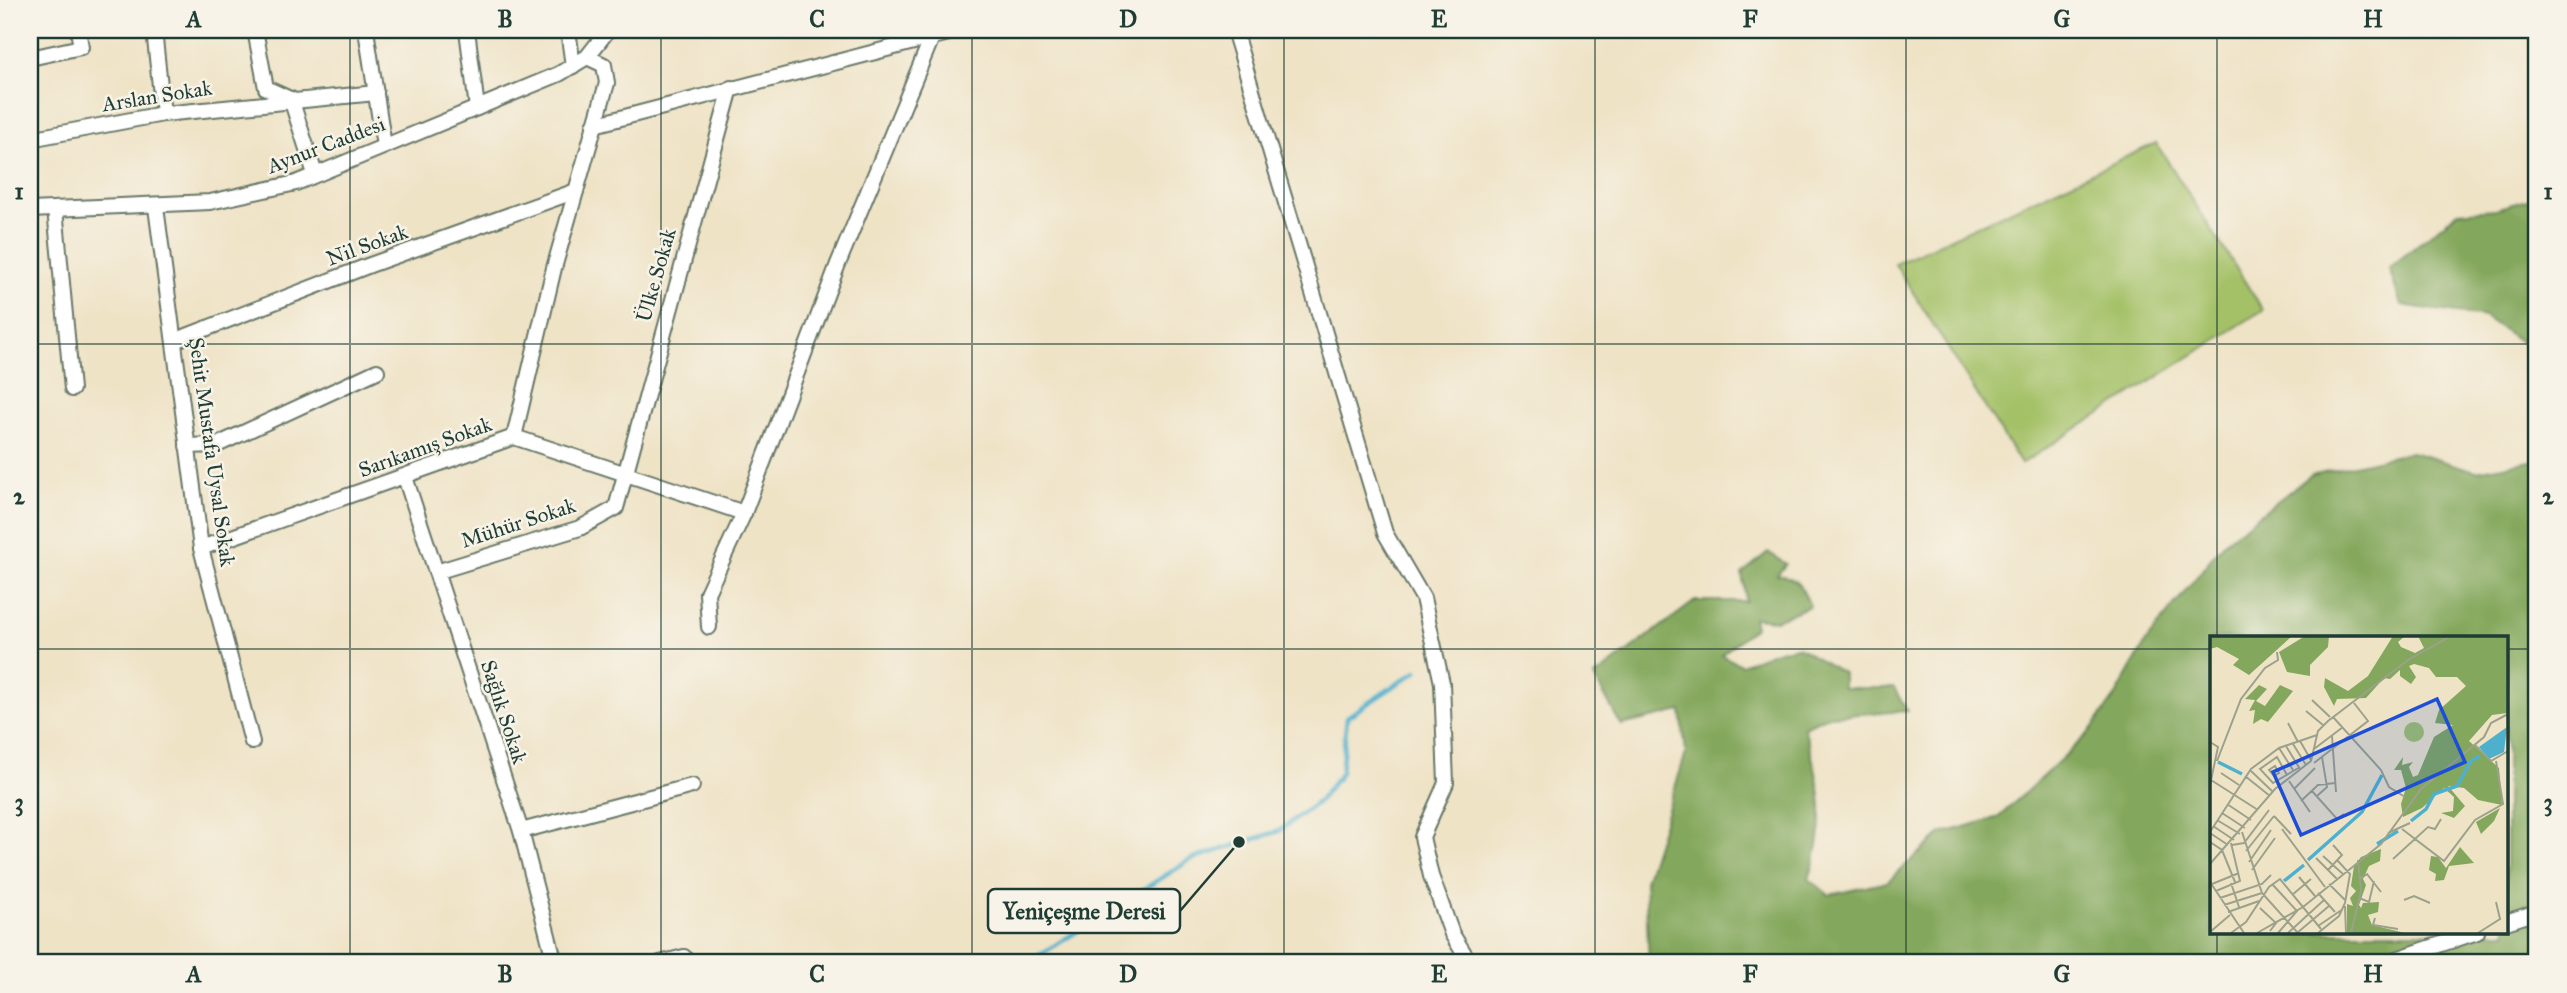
<svg xmlns="http://www.w3.org/2000/svg" width="2567" height="993" viewBox="0 0 2567 993" font-family="'IM FELL Great Primer',serif">
	<style>
		.green { fill: #a4c168; stroke: #627f4e; stroke-width: 2 }
		.forest { fill: #83a75c; stroke: #517248; stroke-width: 2; fill-rule: evenodd }
		.lines { fill: none; stroke-linecap: round; stroke-linejoin: round }
		.stream { stroke: #4fb0ce; stroke-width: 4.5 }
		.minor-casing { stroke: #687767; stroke-width: 18 }
		.minor { stroke: #fff; stroke-width: 14 }
		.grid { fill: none; stroke: #1f3d34; stroke-width: 2; stroke-opacity: 0.55 }
		.labels { text-anchor: middle; stroke-width: 5; stroke-linejoin: round; paint-order: stroke }
		.street-label { font-size: 21px; fill: #1f3d34; stroke: #f7f3e8 }
		.inset-river { fill: none; stroke: #4fb0ce; stroke-width: 3.5 }
		.inset-road { fill: none; stroke: #9ca18c; stroke-width: 2 }
		.view { fill: #1d4ed8; fill-opacity: 0.15; stroke: #1d4ed8; stroke-width: 3.5 }
		.inset-edge { fill: none; stroke: #1f3d34; stroke-width: 3.5 }
		.leader { fill: none; stroke: #1f3d34; stroke-width: 2.5 }
		.callout-dot { fill: #1f3d34; stroke: #f7f3e8; stroke-width: 2.5 }
		.callout { fill: #f7f3e8; stroke: #1f3d34; stroke-width: 2.5 }
		.callout-label { font-size: 23px; text-anchor: middle; font-weight: bold; fill: #1f3d34 }
		.neatline { fill: none; stroke: #1f3d34; stroke-width: 2.5 }
		.grid-label { font-size: 23px; text-anchor: middle; font-weight: bold; fill: #1f3d34 }
	</style>
	<rect width="100%" height="100%" fill="#f7f3e8"/>
	<filter id="ink" filterUnits="userSpaceOnUse"><feTurbulence type="fractalNoise" baseFrequency=".0143" numOctaves="2"/><feDisplacementMap in="SourceGraphic" scale="14" xChannelSelector="R" yChannelSelector="G"/><feConvolveMatrix kernelMatrix="1 2 1 2 8 2 1 2 1" color-interpolation-filters="sRGB"/></filter>
	<filter id="wash" filterUnits="userSpaceOnUse"><feTurbulence type="fractalNoise" baseFrequency=".00686" numOctaves="4" result="noise"/><feDisplacementMap in="SourceGraphic" scale="28" xChannelSelector="R" yChannelSelector="G"/><feGaussianBlur stdDeviation="1.57" result="paint"/><feColorMatrix in="noise" values="0 0 0 0 0 0 0 0 0 0 0 0 0 0 0 0 0 1.4 0 .05"/><feComposite in="paint" operator="in"/></filter>
	<g filter="url(#wash)">
		<rect width="100%" height="100%" fill="#efe3c6"/>
		<polygon class="green" points="2156,143 2263,310 2021,464 1895,264"/>
		<g class="forest">
			<polygon points="2537,197 2537,353 2485,317 2401,305 2389,268 2458,212 2495,209"/>
			<path d="M2411 452 2476 471 2537 460V963H1649L1645 881 1686 753 1681 711 1621 725 1594 677 1695 601H1746L1742 574 1768 552 1786 564 1777 575C1797 576 1803 589 1810 606L1776 620 1753 618 1755 627 1721 655 1741 665 1776 651 1798 647 1843 673V688H1894L1907 711 1828 716 1804 727C1821 788 1830 817 1809 879L1829 895 1887 882 1941 834 1999 817 2087 735 2117 694 2147 640 2224 542 2311 475ZM2212 638H2506V932H2212Z"/>
		</g>
		<g class="lines">
			<polyline class="stream" points="1027,963 1190,860 1279,831 1319,801 1341,773 1347,717 1417,671"/>
		</g>
	</g>
	<g filter="url(#ink)">
		<g class="lines">
			<g class="minor-casing">
				<g id="minor">
					<polyline points="154,30 163,114"/>
					<polyline points="255,30 266,88 290,99"/>
					<polyline points="366,30 384,146"/>
					<polyline points="467,30 477,108"/>
					<polyline points="568,30 573,66"/>
					<polyline points="1234,30 1385,533 1423,598 1442,683 1446,783 1422,837 1431,876 1452,934 1470,963"/>
					<polyline points="30,58 81,47 78,30"/>
					<polyline points="291,99 315,174"/>
					<polyline points="594,125 960,30"/>
					<polyline points="30,139 163,114 376,93"/>
					<polyline points="156,207 201,548 252,742"/>
					<polyline points="55,209 72,389"/>
					<polyline points="30,210 210,202 296,183 559,74 587,57 608,30"/>
					<polyline points="174,341 370,265 576,191"/>
					<polyline points="514,437 554,268 607,83 604,65 587,57"/>
					<polyline points="187,446 217,445 377,371"/>
					<polyline points="405,477 521,831 555,963"/>
					<polyline points="201,548 514,437 744,513"/>
					<polyline points="436,572 580,528 616,508 731,88"/>
					<polyline points="709,627 707,593 744,513 838,264 935,30"/>
					<polyline points="521,831 692,786"/>
					<polyline points="2506,922 2537,912"/>
					<polyline points="660,963 684,957"/>
					<polyline points="2385,963 2477,932"/>
				</g>
			</g>
			<use href="#minor" class="minor"/>
		</g>
	</g>
	<path class="grid" d="M350 30V963M661 30V963M972 30V963M1284 30V963M1595 30V963M1906 30V963M2217 30V638M30 344H2537M30 649H2212M2506 649H2537M2217 932V963"/>
	<g class="labels">
		<g class="street-label">
			<text transform="translate(157 96) rotate(-9)" y="7">Arslan Sokak</text>
			<text transform="translate(326 145) rotate(-21)" y="7">Aynur Caddesi</text>
			<text transform="translate(367 245) rotate(-20)" y="7">Nil Sokak</text>
			<text transform="translate(656 275) rotate(-74)" y="7">Ülke Sokak</text>
			<text transform="translate(425 447) rotate(-20)" y="7">Sarıkamış Sokak</text>
			<text transform="translate(212 452) rotate(82)" y="7">Şehit Mustafa Uysal Sokak</text>
			<text transform="translate(518 523) rotate(-18)" y="7">Mühür Sokak</text>
			<text transform="translate(504 712) rotate(72)" y="7">Sağlık Sokak</text>
		</g>
	</g>
	<g transform="translate(2210 636)">
		<rect width="298" height="298" fill="#efe3c6"/>
		<path d="M194 96a10 10 0 1 1 20 0a10 10 0 1 1-20 0Z" fill="#a4c168"/>
		<path d="M0 0H82L39 39 23 29 29 23 7 11 0 13ZM95 0H119L118 11 100 29V40L77 36 69 16ZM183 0H195L188 6 191 11 205 17 214 12 208 0H297V77L282 79 259 105 289 132 292 169 268 164 254 152 238 150 255 170 244 182 231 177 243 175 244 161 234 152 212 172 193 181 191 168 196 152 191 134H184L193 121 192 129 203 126 199 131 203 141 208 139 224 101 243 89 225 87 229 74 256 50 247 41H226L219 32 204 28 199 30 206 41 201 48 190 40V34L180 43 174 42 156 62 127 63 124 70 114 51 115 42 138 55 158 40ZM49 49 57 53 46 65 55 70 70 49 83 55 58 86 51 83 43 88 45 74 39 75 45 64 35 63ZM290 172 284 185 271 198 266 186ZM250 211 264 227 239 230 234 244 225 245 226 238 219 234 221 220 228 221 236 232ZM171 213 170 225 159 230 153 243 156 249 149 269 151 272 153 267 169 266 168 276 158 279 162 289 195 297H137V268L143 270 140 262 146 255 141 250 144 230 151 221Z" fill="#83a75c"/>
		<path d="M297 91 294 116 279 123 269 111Z" fill="#4fb0ce"/>
		<path class="inset-river" d="M8 126 32 138M201 185 216 173 224 158 247 150 261 125 270 120M167 208 188 195M98 224 152 176 172 139M74 245 94 229"/>
		<path class="inset-road" d="M102 64 120 81M96 75 113 89M123 81 171 134 179 151 195 161M78 87 88 106M122 100 126 156M90 105 101 124M0 106 8 111 0 149M83 108 96 129M265 109 281 125 298 115M76 110 90 133M69 112 83 134M104 113 133 91M7 125 31 63 55 32 68 24 67 16M104 127 158 85 144 67M65 130 69 137 64 140 59 134ZM40 134 63 156M11 137 29 149M77 139 67 121 50 133 63 147 90 131M35 140 60 160M1 144 48 174M79 145 100 176M84 153 105 132M102 155 127 183 134 178M107 160 117 151 112 121M91 165 108 149 125 147M17 168 41 184M12 177 35 192M64 180 81 198M7 184 30 198M3 190 24 204M72 193 115 251M192 193 234 225 265 184 293 168 286 125M0 196 41 133 69 112 107 99M32 196 52 257 88 297M0 197 18 209M178 197 200 187M0 206 12 214 25 246M22 209 34 207 59 174M36 215 64 180M113 220 134 239M106 222 127 243M183 223 218 191 225 193 231 183M39 226 61 194M0 228 65 153 101 125 108 95 118 85 198 24 241 0M42 234 65 202M118 234 132 219 123 209M89 241 105 260M150 243 157 238 171 256M0 246 34 297M21 247 29 271M2 248 29 237M62 248 87 275 68 297M119 248 135 264M6 255 30 245 21 207M108 257 125 276M82 259 101 243M10 262 52 248 61 239M149 262 159 266 164 245M194 264 204 260 220 267M14 269 52 257M135 270 136 297M50 272 66 287 60 295M18 276 49 265M165 282 163 289 188 293M108 290 133 273M0 296 20 279M21 297 36 286 59 251 70 243 111 293M47 297 93 271 171 208 211 153 274 101 281 87 298 78M78 297 114 264M87 297 119 270M108 297 129 280 135 267 140 238 127 224M141 297 151 255 148 224M268 297 290 283 286 266"/>
		<path class="view" d="M227 63 255 126 91 199 63 136Z"/>
		<rect width="298" height="298" class="inset-edge"/>
	</g>
	<path class="leader" d="M1239 842L1180 911"/>
	<circle class="callout-dot" cx="1239" cy="842" r="7"/>
	<rect class="callout" x="988" y="889" width="192" height="44" rx="7"/>
	<g class="callout-label">
		<text x="1084" y="919">Yeniçeşme Deresi</text>
	</g>
	<rect width="2567" height="993" fill="none" stroke="#f7f3e8" stroke-width="77"/>
	<rect x="38" y="38" width="2490" height="916" class="neatline"/>
	<g class="grid-label">
		<text x="194" y="27">A</text>
		<text x="505" y="27">B</text>
		<text x="817" y="27">C</text>
		<text x="1128" y="27">D</text>
		<text x="1439" y="27">E</text>
		<text x="1750" y="27">F</text>
		<text x="2062" y="27">G</text>
		<text x="2373" y="27">H</text>
		<text x="19" y="199">1</text>
		<text x="2548" y="199">1</text>
		<text x="19" y="504">2</text>
		<text x="2548" y="504">2</text>
		<text x="19" y="810">3</text>
		<text x="2548" y="810">3</text>
		<text x="194" y="982">A</text>
		<text x="505" y="982">B</text>
		<text x="817" y="982">C</text>
		<text x="1128" y="982">D</text>
		<text x="1439" y="982">E</text>
		<text x="1750" y="982">F</text>
		<text x="2062" y="982">G</text>
		<text x="2373" y="982">H</text>
	</g>
</svg>
